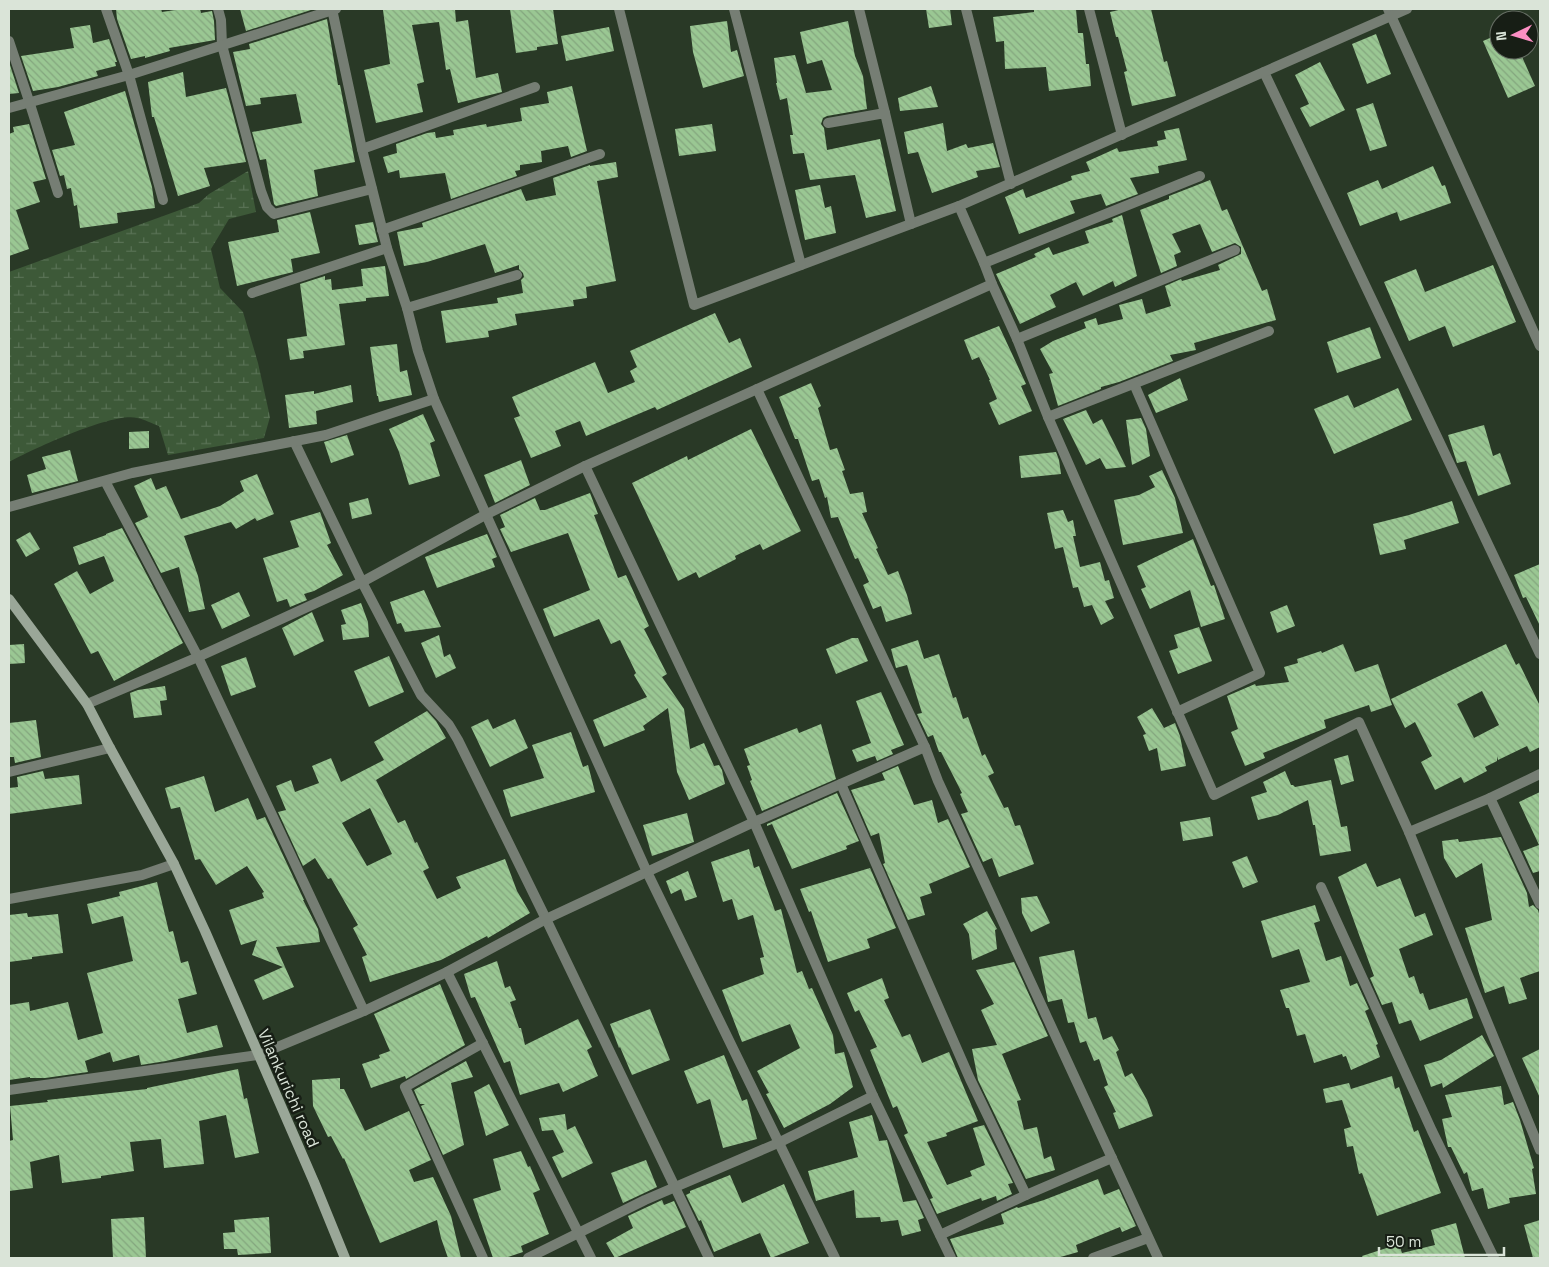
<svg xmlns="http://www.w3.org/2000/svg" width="1549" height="1267" viewBox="0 0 1549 1267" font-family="'Space Grotesk',sans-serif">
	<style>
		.wetland { fill: url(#wetland-marsh) }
		.building { fill: url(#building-back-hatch); fill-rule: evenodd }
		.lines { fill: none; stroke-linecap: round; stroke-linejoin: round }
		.minor { stroke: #767e74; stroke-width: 10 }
		.tertiary { stroke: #767e74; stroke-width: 10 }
		.secondary { stroke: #9aa798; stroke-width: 10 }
		.labels { text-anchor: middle; stroke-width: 5; stroke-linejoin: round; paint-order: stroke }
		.street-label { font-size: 16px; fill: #dae4d8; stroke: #171e15 }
	</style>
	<defs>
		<pattern id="wetland-marsh" width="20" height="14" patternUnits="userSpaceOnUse" patternTransform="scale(1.25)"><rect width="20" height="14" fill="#3d5938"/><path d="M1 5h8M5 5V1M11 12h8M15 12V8" fill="none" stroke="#587154"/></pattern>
		<pattern id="building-back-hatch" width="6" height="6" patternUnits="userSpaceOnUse" patternTransform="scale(1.25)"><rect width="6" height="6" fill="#9ac793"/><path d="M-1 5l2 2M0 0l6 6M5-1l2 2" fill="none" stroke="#84a67e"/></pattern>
	</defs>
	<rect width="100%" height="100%" fill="#293926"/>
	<path class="wetland" d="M248 171 256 212 229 219 211 249 220 288 243 312 258 363 270 417 264 438 168 455 159 426C152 424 145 419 137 418 112 412 34 449 9 462V272L199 203 209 194Z"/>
	<g class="building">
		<polygon points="116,9 161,9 162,12 182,9 200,9 201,13 212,11 214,21 215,40 169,48 170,51 145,58 145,56 131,59 117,19"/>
		<polygon points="240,9 314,9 246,31"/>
		<polygon points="395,9 455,9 456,22 468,20 476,78 498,73 502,92 458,103 450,69 446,70 439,22 412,25 424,82 417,84 423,112 376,123 364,70 390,64 383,10"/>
		<polygon points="510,9 553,9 558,44 537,47 537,50 516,53"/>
		<polygon points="926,9 950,9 952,25 929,28"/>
		<polygon points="1034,9 1076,9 1078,33 1083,33 1086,64 1089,64 1091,86 1049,91 1046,67 1005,69 1004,41 996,42 993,17 1034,12"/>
		<polygon points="1123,9 1151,9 1164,62 1167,61 1176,96 1132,106 1124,72 1127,71 1118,37 1116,37 1110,12"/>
		<polygon points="327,19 338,85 340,85 355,162 314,170 318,196 276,206 274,204 266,159 260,160 252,132 302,123 296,94 260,98 261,104 246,106 233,52 250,49 249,44"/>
		<polygon points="727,21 731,52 737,50 744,76 703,88 693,52 690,26"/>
		<polygon points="848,21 855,56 863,76 867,109 827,116 823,118 821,124 824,128 827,150 880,139 896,211 866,218 855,175 810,180 804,153 793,154 790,135 793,135 787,98 780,100 776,83 777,83 774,58 795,55 806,93 832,90 822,60 807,64 800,32"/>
		<polygon points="90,25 93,43 109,39 117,62 115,62 116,66 96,71 98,76 58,87 33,91 21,56 74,48 70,28"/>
		<polygon points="609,27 614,51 566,61 561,36"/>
		<polygon points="1376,34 1391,74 1367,84 1352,44"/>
		<polygon points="1499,34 1499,50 1519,50 1535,86 1508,98 1483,41"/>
		<polygon points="9,62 19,93 9,94"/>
		<polygon points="1320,62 1345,110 1310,127 1300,108 1309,104 1295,75"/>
		<polygon points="183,72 186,97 226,88 246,162 204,168 210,186 178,196 154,117 152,117 148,82"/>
		<polygon points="572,86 587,151 571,157 568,146 541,151 542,162 520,165 520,170 515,171 517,176 451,199 445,173 400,178 399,170 388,173 383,157 397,153 396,144 427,133 435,132 436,138 454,135 453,130 486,124 487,127 522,121 520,108 549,103 547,92"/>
		<polygon points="931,86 938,107 900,111 898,98"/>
		<polygon points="125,91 152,187 155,208 117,213 118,223 80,228 77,205 74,206 71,188 67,189 64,175 60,176 52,150 75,145 64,112"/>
		<polygon points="1373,103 1387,146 1370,151 1356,109"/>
		<polygon points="943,123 947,151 966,144 968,148 993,143 1000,167 976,171 978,177 932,193 918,152 908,154 904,132"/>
		<polygon points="29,124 46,179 33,182 40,202 16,210 29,249 9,256 9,134 14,132 13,127"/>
		<polygon points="712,124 716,151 679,156 675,129"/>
		<polygon points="1179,128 1187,160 1158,166 1159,173 1130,178 1138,194 1106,206 1101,194 1070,201 1075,213 1019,234 1005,197 1023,189 1026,198 1072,180 1071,176 1090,171 1086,162 1117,148 1119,152 1158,146 1157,141 1166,139 1164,131"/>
		<polygon points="616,162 618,177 597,181 616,281 586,287 587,298 573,300 574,306 515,314 517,325 488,331 489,337 446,343 441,311 498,303 497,298 523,293 521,280 524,277 523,273 519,269 519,265 495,273 485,244 427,262 404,266 397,232 423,227 422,223 521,189 526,201 556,195 553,178 590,165 590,166"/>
		<polygon points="1433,166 1442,186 1445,185 1451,203 1400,221 1397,212 1360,226 1347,193 1378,180 1382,189"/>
		<polygon points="1210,180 1222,211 1227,209 1262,291 1267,289 1276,320 1194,343 1196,350 1170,355 1173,361 1119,382 1101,387 1101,389 1058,406 1049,374 1053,373 1040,349 1053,341 1086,328 1084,322 1096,318 1098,325 1123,319 1119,305 1142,299 1146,314 1171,306 1165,286 1181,279 1182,281 1220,270 1218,265 1241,254 1241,247 1235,243 1212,252 1200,224 1172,234 1181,252 1174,255 1177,266 1161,273 1140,210 1169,199 1169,196"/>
		<polygon points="820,185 825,208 831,206 836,233 805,240 795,190"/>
		<polygon points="310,212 320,253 291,259 293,272 237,286 228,242 279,232 277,220"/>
		<polygon points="1122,215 1137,276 1115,287 1113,281 1083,296 1076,282 1050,295 1056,307 1020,324 996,274 1036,257 1034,254 1049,247 1053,255 1089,243 1085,231 1113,222 1112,219"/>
		<polygon points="373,222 378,242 359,245 355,225"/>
		<polygon points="1493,265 1516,322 1453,347 1445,326 1409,341 1384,282 1416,269 1425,292"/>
		<polygon points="385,266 389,296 366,298 366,301 339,304 345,345 303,351 304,358 290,360 287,339 307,336 300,284 325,276 325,280 331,279 332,290 363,286 361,269"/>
		<polygon points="715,313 729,343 740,338 752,367 657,410 655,407 586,436 580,421 555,431 561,446 531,458 514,418 520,416 512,397 595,362 608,393 635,382 630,371 637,367 630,351"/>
		<polygon points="999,326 1026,384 1021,386 1032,411 999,425 989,403 997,399 989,380 990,380 979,357 972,360 964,340"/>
		<polygon points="1370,327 1381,358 1337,373 1327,342"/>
		<polygon points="397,344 400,372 407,370 412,395 379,402 378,396 377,396 370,347"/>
		<polygon points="1180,378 1188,400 1156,413 1148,395"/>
		<polygon points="811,383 821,406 818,408 830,450 837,448 845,470 842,471 850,494 863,492 867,512 862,513 878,548 876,549 888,575 898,571 907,595 912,614 886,622 881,606 873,609 863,585 869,582 858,558 855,559 838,517 831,518 827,497 825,498 819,479 812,481 798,439 795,439 779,397"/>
		<polygon points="351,385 353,402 316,411 317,424 289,428 285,395 314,391 314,394"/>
		<polygon points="1398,388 1412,420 1334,454 1314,409 1348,395 1354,408"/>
		<polygon points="1086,410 1093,424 1102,419 1126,467 1106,469 1100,458 1086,465 1063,419"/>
		<polygon points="423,414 435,441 430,443 440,476 409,485 399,452 389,429"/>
		<polygon points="1141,418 1146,429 1150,456 1132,465 1126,420"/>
		<polygon points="1484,425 1493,456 1500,453 1511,484 1478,496 1466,461 1457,463 1448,435"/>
		<polygon points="751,429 801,531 763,550 760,544 735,556 736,559 699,578 696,572 678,581 632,483 687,456 688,460"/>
		<polygon points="149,431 149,448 129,449 129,432"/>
		<polygon points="347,435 354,455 331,463 324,442"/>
		<polygon points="70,450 78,481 32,493 27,475 46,469 42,457"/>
		<polygon points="1056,452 1059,460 1061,474 1021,478 1019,456"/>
		<polygon points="521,460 530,485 495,503 484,475"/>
		<polygon points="1162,470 1175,498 1183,533 1123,545 1114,500 1139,495 1155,487 1149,476"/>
		<polygon points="257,474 274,514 257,521 255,518 236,529 231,522 184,536 198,576 205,609 189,612 179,567 161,573 135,523 148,517 134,486 151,478 156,490 166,486 181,519 220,506 244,491 240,481"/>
		<polygon points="590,493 598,514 594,515 618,578 626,575 649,626 644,629 667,674 662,677 684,709 690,749 704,743 714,766 719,765 722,770 725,784 689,800 677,772 668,708 643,726 645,730 604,747 593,720 647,697 634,675 636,673 620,640 611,644 599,619 554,637 543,609 590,590 568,533 511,552 500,529 505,527 500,515 535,498 540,510 545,510"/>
		<polygon points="368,498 372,514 352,519 349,503"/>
		<polygon points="1452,501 1459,523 1404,540 1406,549 1380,555 1373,524 1409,515"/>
		<polygon points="1063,510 1068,522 1073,520 1076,536 1073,536 1080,567 1100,562 1105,581 1109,580 1114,598 1105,601 1114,618 1101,625 1092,605 1084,607 1078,587 1073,588 1063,547 1055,549 1047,513"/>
		<polygon points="320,512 331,543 327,545 343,575 314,591 304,594 307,600 290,607 287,599 277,602 263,558 299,547 290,521"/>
		<polygon points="122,528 183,643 114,681 98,651 91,654 54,584 77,571 90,594 114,581 104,556 79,565 73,547 106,535 106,534"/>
		<polygon points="30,532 40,549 26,557 16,540"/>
		<polygon points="487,534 497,557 492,559 495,567 437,588 425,557"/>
		<polygon points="1193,539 1211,586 1214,585 1225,619 1201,627 1190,590 1150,609 1141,589 1146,587 1137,566"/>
		<polygon points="1540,564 1540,626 1526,597 1523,598 1514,575"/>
		<polygon points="424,590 441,627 405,632 401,623 397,624 390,602"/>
		<polygon points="239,592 250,616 222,629 211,605"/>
		<polygon points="361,603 368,622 369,637 343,640 341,625 346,624 341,610"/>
		<polygon points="1287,605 1295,626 1277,633 1270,612"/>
		<polygon points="312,612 324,641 294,656 282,628"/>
		<polygon points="1199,627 1212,661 1178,674 1169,651 1178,648 1174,635"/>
		<polygon points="439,635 444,657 450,654 456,668 436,678 421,643"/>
		<polygon points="852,638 858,638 868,661 836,674 826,649"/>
		<polygon points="918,640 924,659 939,654 953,698 956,697 963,719 968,717 982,756 985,754 994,773 988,776 1004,808 1008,807 1015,826 1020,825 1034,864 999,877 992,858 983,862 961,814 968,812 960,794 962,793 941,752 939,752 933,735 928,737 917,714 922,713 907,665 896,668 891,649"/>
		<polygon points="24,644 25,663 9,664 9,645"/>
		<polygon points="1343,644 1355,672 1378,664 1392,705 1371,712 1369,705 1324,720 1326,728 1263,753 1265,758 1245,766 1231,732 1238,729 1227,696 1255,684 1256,686 1289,682 1284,667 1298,663 1297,659 1321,651 1322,653"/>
		<path d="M1506 644 1516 665 1519 663 1540 706V747L1530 752 1527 746 1498 760 1497 756V761L1485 767 1487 771 1464 783 1461 777 1435 790 1421 762 1432 756 1415 722 1405 728 1391 699ZM1482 691 1499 725 1474 738 1457 704Z"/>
		<polygon points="389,656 404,692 369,707 354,671"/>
		<polygon points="246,657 256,687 231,696 221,666"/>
		<polygon points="165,686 167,700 160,701 162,715 134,718 130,693 138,690"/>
		<polygon points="881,692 904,745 891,750 893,754 877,761 875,756 857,762 852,750 871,743 856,701"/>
		<polygon points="1152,708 1164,728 1175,723 1180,736 1186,766 1161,771 1157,748 1149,751 1143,735 1146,734 1137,717"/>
		<path d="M427 711 436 721 446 738 376 780 398 823 405 820 415 843 417 842 429 868 423 871 437 899 461 888 456 877 505 859 517 891 530 913 488 938 487 936 441 960 370 982 362 957 367 955 353 928 358 925 331 878 328 879 315 858 303 866 278 812 286 810 276 786 291 780 295 792 319 783 312 766 331 758 341 782 384 760 374 742ZM370 808 392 854 367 866 342 823Z"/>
		<polygon points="488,719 493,729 515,719 528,748 490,767 471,727"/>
		<polygon points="36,720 41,757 15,763 14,757 9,757 9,723"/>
		<polygon points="821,724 836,779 762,811 750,781 752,780 747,766 750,765 744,749 797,728 799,733"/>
		<polygon points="571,732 583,767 588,765 595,792 511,817 503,790 544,778 532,745"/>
		<polygon points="1348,755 1354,781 1341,785 1334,759"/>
		<polygon points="898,766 914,805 932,800 938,823 948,819 970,867 929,884 932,893 920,897 925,915 908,920 883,864 885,863 879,833 871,836 851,790 885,780 882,773"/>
		<polygon points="43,771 45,779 79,775 82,804 9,814 9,788 18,787 17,777"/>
		<polygon points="1285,771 1291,785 1293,785 1295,787 1331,780 1341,827 1347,826 1351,851 1320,856 1315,825 1313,825 1308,800 1278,815 1258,820 1251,797 1267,792 1263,782"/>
		<polygon points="204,776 215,812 248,798 257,820 265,817 304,900 303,900 318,929 320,942 276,947 294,987 263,1000 254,980 283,967 252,955 257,940 241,945 229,910 264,898 262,893 264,892 247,866 216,885 200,859 195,860 180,807 171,809 165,788"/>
		<polygon points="1540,792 1540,871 1533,873 1523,851 1539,845 1519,802"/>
		<polygon points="837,793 859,841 846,846 847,849 792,869 772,824 767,826 767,824"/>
		<polygon points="687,813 694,842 652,856 643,825"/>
		<polygon points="1210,817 1213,836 1183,841 1180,822"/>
		<polygon points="1501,837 1527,893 1529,907 1533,905 1538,910 1540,917 1540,971 1520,978 1527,999 1509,1004 1504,986 1485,993 1465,928 1492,920 1482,863 1456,878 1444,858 1442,841 1458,839 1459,842"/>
		<polygon points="749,849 754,868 759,866 775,911 781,909 797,973 802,971 809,989 812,988 833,1035 835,1054 844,1052 853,1087 830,1104 784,1128 766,1094 769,1093 757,1071 800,1048 790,1024 742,1042 722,990 764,974 760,958 764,957 753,915 738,920 732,899 723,902 711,862"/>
		<polygon points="1247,856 1258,882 1243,888 1232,862"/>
		<polygon points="1366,863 1377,887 1400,878 1415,917 1425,913 1433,935 1399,949 1409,978 1414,976 1420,994 1423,993 1429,1010 1467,998 1473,1018 1420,1041 1411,1020 1399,1024 1392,1002 1382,1005 1370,978 1374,976 1338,877"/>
		<polygon points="870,868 896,928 867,939 870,948 828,962 811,911 809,912 800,889"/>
		<polygon points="688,871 697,897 685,901 681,889 671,894 666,881"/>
		<polygon points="157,882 169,932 173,931 181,963 188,961 197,994 178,999 187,1033 217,1025 223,1047 166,1061 141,1065 139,1055 113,1062 110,1052 85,1061 88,1072 45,1078 30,1078 30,1077 9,1080 9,1005 29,1002 30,1011 68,1002 78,1040 103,1033 87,973 133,961 123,916 92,924 87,904 120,896 119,892"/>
		<polygon points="1037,896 1050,923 1031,932 1022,913 1021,898"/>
		<polygon points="1315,905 1320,921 1314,923 1326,961 1341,956 1350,986 1357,983 1369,1009 1365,1011 1378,1044 1376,1045 1380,1057 1351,1070 1346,1056 1343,1057 1342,1054 1314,1063 1305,1034 1297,1036 1289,1008 1286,1008 1280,990 1310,982 1299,949 1272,958 1261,921"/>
		<polygon points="987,911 997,929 995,930 997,949 972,960 969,934 963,924"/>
		<polygon points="27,913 28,917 58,914 63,953 32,957 32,959 9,962 9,915"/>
		<polygon points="1074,950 1088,1019 1096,1017 1103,1040 1112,1036 1119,1050 1116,1052 1125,1077 1132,1073 1147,1100 1153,1116 1119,1129 1113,1113 1116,1112 1104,1087 1108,1085 1099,1059 1094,1061 1086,1041 1080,1043 1074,1022 1068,1023 1062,999 1048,1002 1039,957"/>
		<polygon points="497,961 505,988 510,986 516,1000 510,1002 519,1028 521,1028 525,1045 578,1019 592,1047 587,1050 598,1076 563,1092 559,1083 520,1095 510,1061 504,1063 475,997 471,998 464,974"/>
		<polygon points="1014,962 1048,1036 1002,1054 1021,1100 1017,1101 1024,1130 1037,1127 1044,1159 1051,1156 1055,1170 1026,1179 978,1080 972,1049 997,1045 981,1010 994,1004 976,970"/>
		<polygon points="882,978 889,998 884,1000 902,1037 910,1034 922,1063 949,1052 978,1121 946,1133 947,1136 927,1142 947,1185 972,1176 970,1171 985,1165 973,1128 984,1125 1013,1183 1008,1184 1012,1194 997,1201 996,1196 982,1201 981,1198 937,1214 930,1199 933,1198 904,1135 908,1133 897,1106 893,1108 870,1050 877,1047 859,1010 855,1012 847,993"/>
		<polygon points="440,984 465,1045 406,1079 405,1076 371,1088 362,1064 380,1058 379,1055 390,1051 374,1014"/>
		<polygon points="650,1009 670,1060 632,1075 620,1047 619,1048 610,1024"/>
		<polygon points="1482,1035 1494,1056 1443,1088 1442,1083 1431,1087 1424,1065 1441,1060"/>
		<polygon points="1540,1049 1540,1098 1522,1058"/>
		<polygon points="724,1055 742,1101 747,1099 757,1139 723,1148 710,1099 697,1104 684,1071"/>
		<polygon points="466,1061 473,1077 451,1083 464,1145 443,1155 421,1106 425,1104 420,1104 414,1090"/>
		<polygon points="238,1069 244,1099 247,1098 259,1153 235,1158 226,1115 199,1121 204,1164 164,1168 161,1139 130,1142 134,1171 101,1176 101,1178 62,1183 59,1155 30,1162 33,1188 9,1191 9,1141 13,1140 10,1106 48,1102 47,1100 147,1089 147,1088"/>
		<polygon points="1392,1076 1395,1089 1399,1087 1414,1132 1418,1130 1441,1193 1377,1216 1362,1173 1359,1174 1353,1146 1347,1147 1344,1129 1351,1127 1342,1100 1326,1103 1323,1089 1349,1083 1351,1089"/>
		<polygon points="340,1078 340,1089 344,1089 365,1131 409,1111 431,1160 409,1170 414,1182 433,1177 451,1216 461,1258 448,1258 441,1238 437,1220 380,1243 344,1158 343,1159 331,1136 328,1137 313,1106 312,1080"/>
		<polygon points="489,1084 509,1125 486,1136 474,1092"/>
		<polygon points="1501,1086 1504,1105 1513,1102 1520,1120 1534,1168 1532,1169 1536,1194 1509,1198 1510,1203 1488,1209 1483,1188 1472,1191 1467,1172 1464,1174 1451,1147 1448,1147 1442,1119 1452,1117 1445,1095"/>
		<polygon points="565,1114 567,1130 575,1126 593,1163 562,1178 552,1157 564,1152 553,1130 542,1131 539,1118"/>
		<polygon points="872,1115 879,1141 887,1140 903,1202 916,1200 924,1218 918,1220 921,1231 902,1236 898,1220 881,1222 880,1217 856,1218 854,1190 816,1201 808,1171 858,1157 849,1122"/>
		<polygon points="521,1151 528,1167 530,1166 540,1190 533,1193 549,1234 521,1246 523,1252 505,1258 493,1258 473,1199 501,1190 493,1159"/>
		<polygon points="646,1160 657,1187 623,1203 611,1173"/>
		<polygon points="730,1175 742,1203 784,1184 809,1243 771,1258 760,1233 714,1252 701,1220 699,1221 686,1195 690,1193 690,1191"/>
		<polygon points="1098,1179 1104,1195 1119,1189 1136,1226 1122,1232 1120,1227 1076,1245 1078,1252 1057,1258 958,1258 950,1239 1004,1224 1001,1214 1017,1207 1018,1208 1044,1200"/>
		<polygon points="662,1200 664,1205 674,1201 686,1227 615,1258 606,1243 633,1228 628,1216"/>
		<polygon points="144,1217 146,1258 113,1258 111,1219"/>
		<polygon points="269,1217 271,1253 238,1255 237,1249 224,1249 223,1233 235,1232 234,1220"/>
		<polygon points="1540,1220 1540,1258 1533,1258 1524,1225"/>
		<polygon points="1456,1223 1465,1258 1363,1258 1362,1256 1399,1244 1402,1253 1435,1245 1431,1230"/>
	</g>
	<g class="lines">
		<g class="minor">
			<polyline points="106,9 129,75 163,200"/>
			<polyline points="218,9 221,20 222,45 261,191 267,207 274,214 372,189"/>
			<polyline points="332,9 362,149 387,248 407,308 418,351 434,399 647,872 835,1258"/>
			<polyline points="619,9 694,305 959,206"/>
			<polyline points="734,9 801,265"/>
			<polyline points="859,9 885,113"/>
			<polyline points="966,9 1011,184"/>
			<polyline points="1089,9 1122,135"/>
			<polyline points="1388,9 1540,346"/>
			<polyline points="9,41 29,101 58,193"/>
			<polyline points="1264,72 1540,654"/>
			<polyline points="9,108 129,75 336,9"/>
			<polyline points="828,123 885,113 911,224"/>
			<polyline points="362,149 535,87"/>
			<polyline points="382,230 600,154"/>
			<polyline points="984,263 1200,176"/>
			<polyline points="992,284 1017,339 1048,417 1214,795 1359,722 1409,832 1540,1150"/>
			<polyline points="252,293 387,248"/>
			<polyline points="407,308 517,275"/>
			<polyline points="1017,339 1235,250"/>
			<polyline points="1134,384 1260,673 1177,712"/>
			<polyline points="757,389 925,747 938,781 1158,1258"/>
			<polyline points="1048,417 1269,331"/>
			<polyline points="294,441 362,582 421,695 449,725 458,740 546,919 709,1258"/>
			<polyline points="105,481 198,657 364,1011"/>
			<polyline points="9,507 132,473 326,435 434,399"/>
			<polyline points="925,747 754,822 873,1096 951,1258"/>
			<polyline points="9,772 110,748"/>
			<polyline points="841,784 970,1079 1026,1195"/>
			<polyline points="1490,798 1540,904"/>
			<polyline points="1409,832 1490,798 1540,774"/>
			<polyline points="1321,887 1432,1131 1494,1258"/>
			<polyline points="9,899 142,875 174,864"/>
			<polyline points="447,972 591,1258"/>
			<polyline points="483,1043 405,1087 483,1258"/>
			<polyline points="9,1090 258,1055 364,1011 447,972 546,919 754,822 585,466"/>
			<polyline points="940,1235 1026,1195 1112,1158"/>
			<polyline points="528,1258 645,1200 778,1143 873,1096"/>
			<polyline points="1093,1258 1148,1238"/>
		</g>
		<polyline class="tertiary" points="87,704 198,657 362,582 485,515 585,466 992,284 984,263 959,206 1407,9"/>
		<polyline class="secondary" points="9,599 87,704 110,748 174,864 205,931 314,1182 345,1258"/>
	</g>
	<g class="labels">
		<g class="street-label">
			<text transform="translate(289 1088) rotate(66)" y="6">Vilankurichi road</text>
		</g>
	</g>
	<rect width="1549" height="1267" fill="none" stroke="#dae4d8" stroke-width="20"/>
	<g transform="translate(1514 35) rotate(265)"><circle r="24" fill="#171e15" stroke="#656d63"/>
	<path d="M0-4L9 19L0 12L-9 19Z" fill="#fc8fc3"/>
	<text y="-8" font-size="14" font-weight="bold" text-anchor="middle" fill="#dae4d8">N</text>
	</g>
	<path d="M1379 1247v8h125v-8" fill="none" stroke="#dae4d8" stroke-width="2.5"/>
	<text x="1386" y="1247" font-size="15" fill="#dae4d8" stroke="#171e15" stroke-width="4" paint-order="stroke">50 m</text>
</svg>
